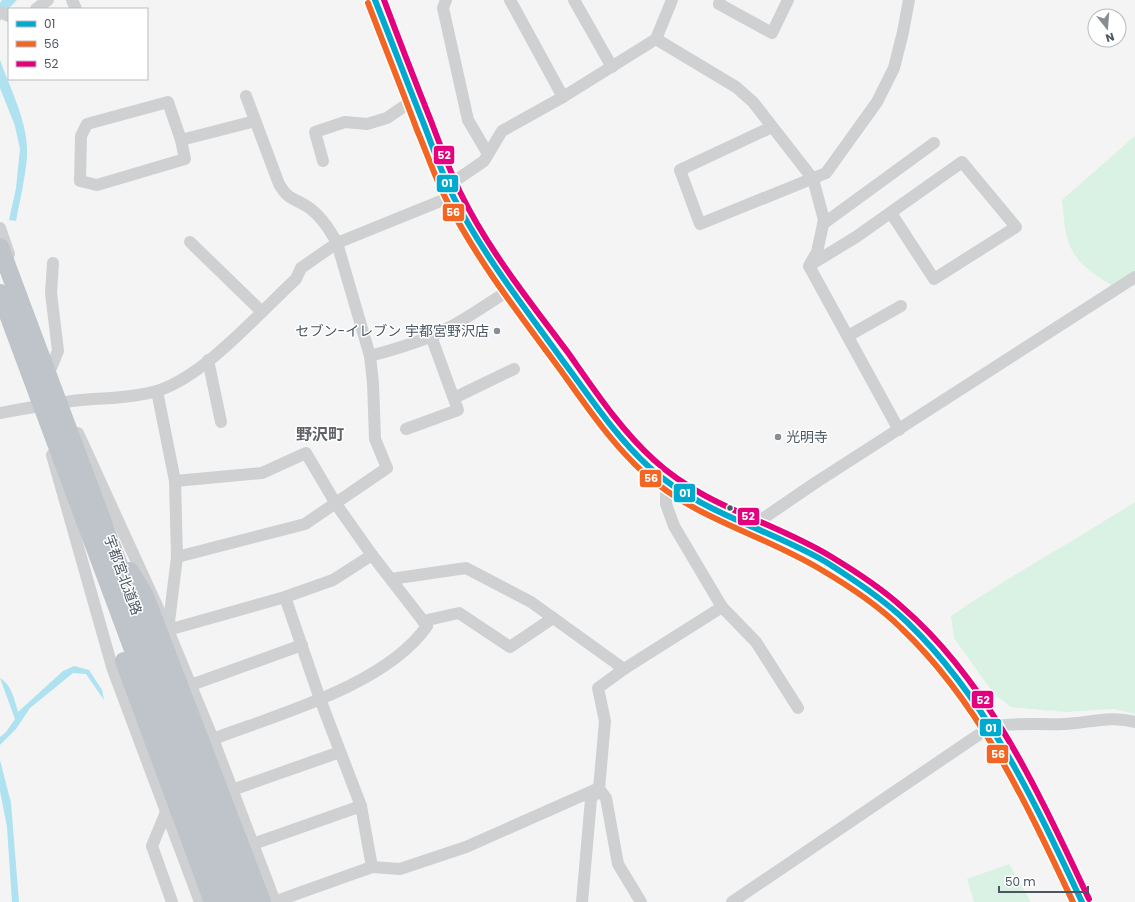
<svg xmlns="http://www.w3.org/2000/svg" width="1135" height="902" viewBox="0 0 1135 902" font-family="Poppins,'Noto Sans JP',sans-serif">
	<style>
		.green { fill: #d9f2e3 }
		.water { fill: #aee2f0 }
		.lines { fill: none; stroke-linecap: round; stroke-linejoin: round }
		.minor { stroke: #ced0d2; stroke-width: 12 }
		.highway { stroke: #bec4c9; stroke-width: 18 }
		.bus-1-casing { stroke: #fff; stroke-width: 9 }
		.bus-2-casing { stroke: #fff; stroke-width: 9 }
		.bus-3-casing { stroke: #fff; stroke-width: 9 }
		.bus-1 { stroke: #00a9ce; stroke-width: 6 }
		.bus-2 { stroke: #f26522; stroke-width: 6 }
		.bus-3 { stroke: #e5007d; stroke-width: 6 }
		.poi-dot { fill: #868d94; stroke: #fff; stroke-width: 1.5 }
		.bus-dot { fill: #4a5661; stroke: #fff; stroke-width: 1.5 }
		.labels { text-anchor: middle; stroke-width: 3; stroke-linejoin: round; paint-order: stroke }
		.poi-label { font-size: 14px; fill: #4a5661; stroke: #fff; text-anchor: end }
		.street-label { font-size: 14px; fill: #4a5661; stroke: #fff }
		.quarter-label { font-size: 16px; font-weight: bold; fill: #5f6368; stroke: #fff }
		.line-badge { stroke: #fff; stroke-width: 1.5 }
		.badge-label { font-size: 11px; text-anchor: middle; font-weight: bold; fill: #fff }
	</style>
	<rect width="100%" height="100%" fill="#f4f4f4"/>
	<g class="green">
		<path d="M1135 136V272L1113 286C1098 277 1082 267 1073 252 1064 237 1064 216 1062 200Z"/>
		<path d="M1135 502V714L1114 709 1065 712 1011 707 994 694 954 638 951 616C1011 575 1074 541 1135 502Z"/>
		<polygon points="1009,864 1031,902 974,902 967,879"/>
	</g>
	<g class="water">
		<polygon points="2,0 17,0 8,9 0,21 0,3"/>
		<path d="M0 60C11 91 29 124 27 157 25 179 20 200 16 221L9 220 16 188 20 149 15 126 0 88Z"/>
		<path d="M74 666 89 670 102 690 104 700 86 674 73 673 30 708 16 729 0 745V737L6 732 15 719 0 678C12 685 14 699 18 712L63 671Z"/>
		<polygon points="0,760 11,803 19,902 12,902 7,827 0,791"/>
	</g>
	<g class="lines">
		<g class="minor">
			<polyline points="72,0 76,9"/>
			<polyline points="446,0 443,8 468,120 488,154"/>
			<polyline points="510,0 563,97"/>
			<polyline points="574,0 612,67"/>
			<polyline points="720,0 719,4 772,33 788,0"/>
			<polyline points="36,9 48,0"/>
			<polyline points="0,12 9,16"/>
			<polyline points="656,39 736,87 753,102 813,179 824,220 817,252 809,266 899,430"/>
			<polyline points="772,127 680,170 700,224 826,173 877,102 894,68 903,32 909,0"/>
			<polyline points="181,140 185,159 97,185 80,181 81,136 87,124 168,102 181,140 255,121"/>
			<polyline points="323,161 315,132 345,122 367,124 387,118 413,100"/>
			<polyline points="449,185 484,161 502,131 563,97 656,39 672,0"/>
			<polyline points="823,224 934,143"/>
			<polyline points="0,228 9,254"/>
			<polyline points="190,242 262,312"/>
			<polyline points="810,265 856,237 962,162 1016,227 934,279 891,213"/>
			<polyline points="848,336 901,306"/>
			<path d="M370 356C399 348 428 340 454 325 473 314 492 301 511 289"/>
			<polyline points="208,360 221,422"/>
			<polyline points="51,368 58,351 51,293 53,263"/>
			<polyline points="157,391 175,481 177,557 168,630 285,597 333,580 372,555"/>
			<polyline points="454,398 514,369"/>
			<path d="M0 413C27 408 54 403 81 400 106 398 132 398 157 391 205 376 259 313 296 279L301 268 337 243 453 196"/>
			<polyline points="406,429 458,410 431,336"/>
			<polyline points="78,433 168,630 213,739 275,902"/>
			<polyline points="52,455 113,670 200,902"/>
			<path d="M175 481 262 473 306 453 336 504 372 555 427 626C386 685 279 714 213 739"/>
			<polyline points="752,526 815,483 1135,277"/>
			<path d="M177 557 305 524 387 468 375 439 373 383 370 356 337 243C330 230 320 215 308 207 293 197 289 201 279 184L246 96"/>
			<polyline points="391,579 466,568 531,602 624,669"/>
			<polyline points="285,597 320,699 361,806 372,867"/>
			<polyline points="722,607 756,642 798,708"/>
			<polyline points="423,621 459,613 510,647 553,618"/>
			<polyline points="191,685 302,645"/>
			<polyline points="599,789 606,798 618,864 641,902"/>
			<polyline points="232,790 340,752"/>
			<polyline points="166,812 152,846 172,902"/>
			<polyline points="253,844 361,806"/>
			<polyline points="274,902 372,867 400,869 466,847 597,789"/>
			<polyline points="582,902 591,799 599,789 605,721 598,688 624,669 722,607 674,526 666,504 666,481"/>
			<path d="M732 902 990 727C1015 722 1038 725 1064 724 1088 723 1112 715 1135 722"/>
		</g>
		<g class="highway">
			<path d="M375 0 437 158 453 196 471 228 511 289 614 430C637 457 663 482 694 500 732 521 774 534 813 555 846 574 880 596 908 623 983 693 1038 810 1082 902"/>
			<polyline points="0,247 245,902"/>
			<polyline points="0,293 227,902"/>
			<polyline points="130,571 145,596 262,902"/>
			<polyline points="124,661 213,902"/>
		</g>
		<g class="bus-1-casing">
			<path id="bus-1" d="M375 0C392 42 408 85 425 127 434 151 443 176 454 198 484 256 525 308 563 361 590 397 615 436 649 467 700 513 767 528 826 562 854 580 883 599 907 622 987 699 1035 803 1082 902"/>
		</g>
		<g class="bus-2-casing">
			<path id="bus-2" d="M368 3C384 45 401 87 417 130 427 153 435 178 447 201 477 260 519 314 559 368 585 404 610 442 644 473 695 519 762 534 820 569 849 586 877 604 901 628 980 703 1027 805 1073 902"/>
		</g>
		<g class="bus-3-casing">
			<path id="bus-3" d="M384 0C399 40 415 81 431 121 440 145 449 169 460 192 488 250 531 303 569 354 595 391 620 429 654 460 705 507 772 521 830 556 855 571 880 587 902 607 990 683 1040 796 1089 899"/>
		</g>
		<use href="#bus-1" class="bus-1"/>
		<use href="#bus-2" class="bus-2"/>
		<use href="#bus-3" class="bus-3"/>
	</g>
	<g class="poi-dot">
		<circle cx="497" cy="331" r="4"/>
		<circle cx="778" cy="437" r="4"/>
	</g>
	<circle class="bus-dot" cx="730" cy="508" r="3.5"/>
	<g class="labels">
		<g class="poi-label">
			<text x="489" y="336">セブン-イレブン 宇都宮野沢店</text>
			<text x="786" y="442" text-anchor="start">光明寺</text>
		</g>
		<g class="street-label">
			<text transform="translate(123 575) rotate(70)" y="5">宇都宮北道路</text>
		</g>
		<g class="quarter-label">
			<text x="320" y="440">野沢町</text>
		</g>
	</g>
	<g class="line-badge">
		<rect x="433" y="145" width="22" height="20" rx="4" fill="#e5007d"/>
		<rect x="436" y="174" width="23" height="19" rx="4" fill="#00a9ce"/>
		<rect x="442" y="203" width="23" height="19" rx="4" fill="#f26522"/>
		<rect x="639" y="469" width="23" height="19" rx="4" fill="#f26522"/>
		<rect x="673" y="483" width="23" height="20" rx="4" fill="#00a9ce"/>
		<rect x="737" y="507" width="23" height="19" rx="4" fill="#e5007d"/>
		<rect x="971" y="690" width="23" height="19" rx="4" fill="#e5007d"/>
		<rect x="979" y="718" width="23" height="19" rx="4" fill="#00a9ce"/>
		<rect x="986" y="744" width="23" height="20" rx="4" fill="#f26522"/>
	</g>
	<g class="badge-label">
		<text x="444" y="159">52</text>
		<text x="447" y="187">01</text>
		<text x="453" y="216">56</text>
		<text x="651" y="482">56</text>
		<text x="685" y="497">01</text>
		<text x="748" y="520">52</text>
		<text x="983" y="704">52</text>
		<text x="991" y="732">01</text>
		<text x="998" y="758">56</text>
	</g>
	<rect x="8" y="8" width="140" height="72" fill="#ffffff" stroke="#b7bbc0"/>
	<rect x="16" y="21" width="20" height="6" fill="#00a9ce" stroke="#b7bbc0"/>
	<text x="44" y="28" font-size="12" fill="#4a5661">01</text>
	<rect x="16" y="41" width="20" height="6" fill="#f26522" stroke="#b7bbc0"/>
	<text x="44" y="48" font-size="12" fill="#4a5661">56</text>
	<rect x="16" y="61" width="20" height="6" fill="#e5007d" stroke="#b7bbc0"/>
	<text x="44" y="68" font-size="12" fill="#4a5661">52</text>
	<g transform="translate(1107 28) rotate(163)"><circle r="19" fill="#ffffff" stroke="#b7bbc0"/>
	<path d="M0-3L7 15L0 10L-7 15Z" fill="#868d94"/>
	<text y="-6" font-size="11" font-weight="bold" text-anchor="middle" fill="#4a5661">N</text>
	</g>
	<path d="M999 886v6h89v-6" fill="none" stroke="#4a5661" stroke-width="2"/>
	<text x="1005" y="886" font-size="12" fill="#4a5661" stroke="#ffffff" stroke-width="3" paint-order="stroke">50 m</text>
</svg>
